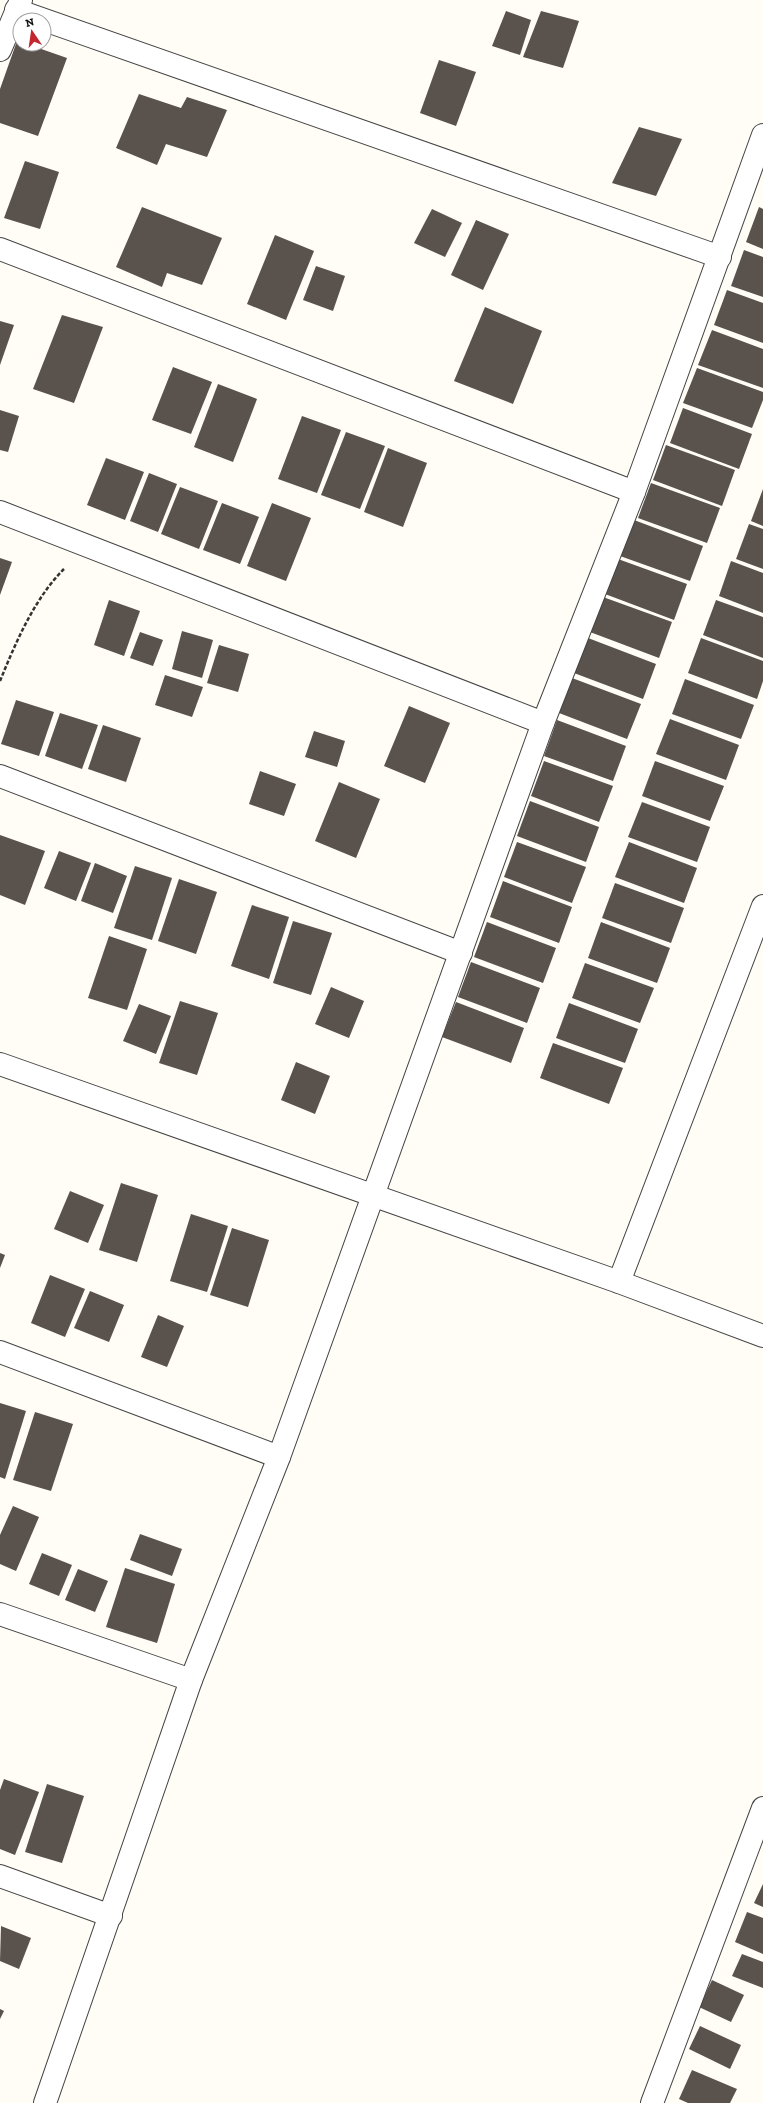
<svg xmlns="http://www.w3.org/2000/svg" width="763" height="2103" viewBox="0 0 763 2103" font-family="'Zilla Slab',serif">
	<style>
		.building { fill: #5a524d }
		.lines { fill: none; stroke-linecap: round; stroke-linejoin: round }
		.minor-casing { stroke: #444; stroke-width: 24 }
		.path { stroke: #333; stroke-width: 2.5; stroke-dasharray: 4 2; stroke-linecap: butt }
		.minor { stroke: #fff; stroke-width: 22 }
	</style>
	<rect width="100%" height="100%" fill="#fffdf5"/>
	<g class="building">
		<polygon points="506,11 531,20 520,55 492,46"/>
		<polygon points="541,11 579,21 563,68 523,57"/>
		<polygon points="17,41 20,41 20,44 27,44 67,58 38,136 0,123 0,89"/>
		<polygon points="439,60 476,72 456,126 420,113"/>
		<polygon points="139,94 181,108 187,97 227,110 207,157 166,144 157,165 116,148"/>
		<polygon points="639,127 682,139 656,196 612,183"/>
		<polygon points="25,161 59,172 40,229 4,218"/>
		<polygon points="142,207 222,238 202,285 167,273 162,287 116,267"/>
		<polygon points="759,207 763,209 763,249 746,242"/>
		<polygon points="432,209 462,223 445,257 414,243"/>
		<polygon points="476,220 509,234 483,290 451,275"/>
		<polygon points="275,235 314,251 286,320 247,304"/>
		<polygon points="744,250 763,257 763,297 731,286"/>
		<polygon points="316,266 345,276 333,311 303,300"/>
		<polygon points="727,290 763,303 763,343 714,325"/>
		<polygon points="485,307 542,331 513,404 454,381"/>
		<polygon points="62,315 103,327 74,403 33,389"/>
		<polygon points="0,321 14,325 0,365"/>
		<polygon points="712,330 763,349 763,388 698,365"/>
		<polygon points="173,367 212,382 191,434 152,420"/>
		<polygon points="697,368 763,392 763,400 752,428 683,403"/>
		<polygon points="218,384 257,399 233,462 194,447"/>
		<polygon points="683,408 752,434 739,469 670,443"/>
		<polygon points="0,410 19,416 8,452 0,450"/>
		<polygon points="302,416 341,430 317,493 278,479"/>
		<polygon points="346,432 385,446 360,509 321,495"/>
		<polygon points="666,445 735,470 722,506 653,480"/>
		<polygon points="388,448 427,463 403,527 364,512"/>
		<polygon points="106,458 144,472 125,520 87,505"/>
		<polygon points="149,473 177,484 158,532 130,521"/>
		<polygon points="651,483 720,508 707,543 638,518"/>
		<polygon points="180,487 218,501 199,549 161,534"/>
		<polygon points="763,489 763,526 751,521"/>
		<polygon points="222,503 259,517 240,564 203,550"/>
		<polygon points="272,503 311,518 286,581 247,566"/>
		<polygon points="634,520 703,546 690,581 620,556"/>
		<polygon points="749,524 763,529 763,569 736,559"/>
		<polygon points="0,558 12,562 0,595"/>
		<polygon points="618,559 687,584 674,620 605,594"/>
		<polygon points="731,561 763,573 763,613 719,596"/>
		<polygon points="603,597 672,622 659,658 590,632"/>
		<polygon points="109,600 140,611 124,656 94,645"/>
		<polygon points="716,600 763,617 763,658 703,635"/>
		<polygon points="182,631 213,640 202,678 172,669"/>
		<polygon points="140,632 163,640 153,666 130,658"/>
		<polygon points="588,638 656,664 643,699 574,673"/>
		<polygon points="701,638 763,661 763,681 757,699 688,673"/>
		<polygon points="219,645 249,654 238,692 207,683"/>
		<polygon points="165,675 203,687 192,717 155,705"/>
		<polygon points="572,678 641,704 627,739 559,713"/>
		<polygon points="685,679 754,705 741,739 672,714"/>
		<polygon points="16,700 54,712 39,756 1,744"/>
		<polygon points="409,706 450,723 425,783 384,766"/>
		<polygon points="60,713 98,725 82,769 45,756"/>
		<polygon points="670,719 739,745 726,780 656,754"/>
		<polygon points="557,720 626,746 613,781 544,756"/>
		<polygon points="103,725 141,738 126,782 88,769"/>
		<polygon points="314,731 345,741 337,767 305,757"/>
		<polygon points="544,761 613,786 599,822 531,796"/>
		<polygon points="655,761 724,786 710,821 642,796"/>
		<polygon points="260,771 296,784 284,816 249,804"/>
		<polygon points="339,782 380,799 356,858 315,841"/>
		<polygon points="530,801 599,827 586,862 517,836"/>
		<polygon points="642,802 710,827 697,862 628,837"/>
		<polygon points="0,835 45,851 25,905 0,895"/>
		<polygon points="517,842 586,867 572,903 504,877"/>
		<polygon points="629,842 697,868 684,903 615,877"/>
		<polygon points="59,851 91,863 76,901 44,888"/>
		<polygon points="95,863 127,876 113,913 81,901"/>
		<polygon points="135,866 172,878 152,940 114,928"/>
		<polygon points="179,879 217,892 196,954 158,941"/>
		<polygon points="503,881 572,907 559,943 490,917"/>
		<polygon points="615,883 684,908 671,943 602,918"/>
		<polygon points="252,905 289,917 269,979 231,966"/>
		<polygon points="293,921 332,933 311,995 273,983"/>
		<polygon points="487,922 556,948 543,983 474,957"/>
		<polygon points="601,922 670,948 657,983 588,958"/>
		<polygon points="109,936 147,949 127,1010 88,998"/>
		<polygon points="471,962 540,988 527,1023 458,997"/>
		<polygon points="585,963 654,988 640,1023 572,998"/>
		<polygon points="331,987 364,1001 349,1038 315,1024"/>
		<polygon points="180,1001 218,1013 197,1075 159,1063"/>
		<polygon points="456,1002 524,1028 511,1063 442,1037"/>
		<polygon points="569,1003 638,1029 625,1063 556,1038"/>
		<polygon points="139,1004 171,1016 156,1054 123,1041"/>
		<polygon points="553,1043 623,1068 609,1104 540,1078"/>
		<polygon points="296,1062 330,1076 315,1114 281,1100"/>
		<polygon points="121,1183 158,1195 137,1262 99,1250"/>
		<polygon points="70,1191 104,1205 88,1243 54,1229"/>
		<polygon points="191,1214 228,1226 207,1292 170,1281"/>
		<polygon points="232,1228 269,1240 248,1307 210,1295"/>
		<polygon points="0,1253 5,1255 0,1268"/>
		<polygon points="50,1275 85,1289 65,1337 31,1323"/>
		<polygon points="90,1291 124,1305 109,1342 74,1328"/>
		<polygon points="158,1315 184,1326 167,1367 141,1357"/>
		<polygon points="0,1403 26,1411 5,1479 0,1477"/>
		<polygon points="35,1412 73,1424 51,1491 13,1480"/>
		<polygon points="13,1506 39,1517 16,1571 0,1564 0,1535"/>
		<polygon points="140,1534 182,1549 172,1576 130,1560"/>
		<polygon points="42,1553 72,1565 59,1596 29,1584"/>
		<polygon points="125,1568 175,1584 157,1643 106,1627"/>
		<polygon points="78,1569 108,1581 95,1612 65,1600"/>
		<polygon points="4,1779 39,1792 15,1855 0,1849 0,1790"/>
		<polygon points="47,1784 84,1796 62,1863 25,1852"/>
		<polygon points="763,1884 763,1907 754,1903"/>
		<polygon points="747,1912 763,1918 763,1954 735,1942"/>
		<polygon points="1,1926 31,1938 19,1969 0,1961"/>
		<polygon points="742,1954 763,1962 763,1988 732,1976"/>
		<polygon points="712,1980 744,1995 731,2022 699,2007"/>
		<polygon points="0,2009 4,2011 0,2019"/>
		<polygon points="700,2026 741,2045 730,2069 689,2049"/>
		<polygon points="692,2070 737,2089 730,2103 688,2103 679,2099"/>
	</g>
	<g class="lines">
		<g class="minor-casing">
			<g id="minor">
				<polyline points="16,10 720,257"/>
				<polyline points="0,50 21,0"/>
				<polyline points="0,249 634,492"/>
				<polyline points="0,512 543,723"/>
				<polyline points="0,776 461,953"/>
				<polyline points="0,1064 619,1282 763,1336"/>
				<polyline points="619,1282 763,906"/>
				<polyline points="0,1352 279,1457"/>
				<polyline points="0,1614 191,1680"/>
				<polyline points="0,1876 111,1916"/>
				<polyline points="45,2103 191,1680 279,1457 543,723 634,492 763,135"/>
				<polyline points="652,2103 763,1808"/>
			</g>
		</g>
		<path class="path" d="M0 681C16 642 34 599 64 569"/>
		<use href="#minor" class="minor"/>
	</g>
	<g transform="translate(32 32) rotate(347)"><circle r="19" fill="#ffffff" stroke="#a0a0a0"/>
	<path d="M0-3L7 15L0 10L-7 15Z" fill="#c4262e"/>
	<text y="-6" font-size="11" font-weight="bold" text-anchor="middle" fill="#111111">N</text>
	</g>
</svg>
